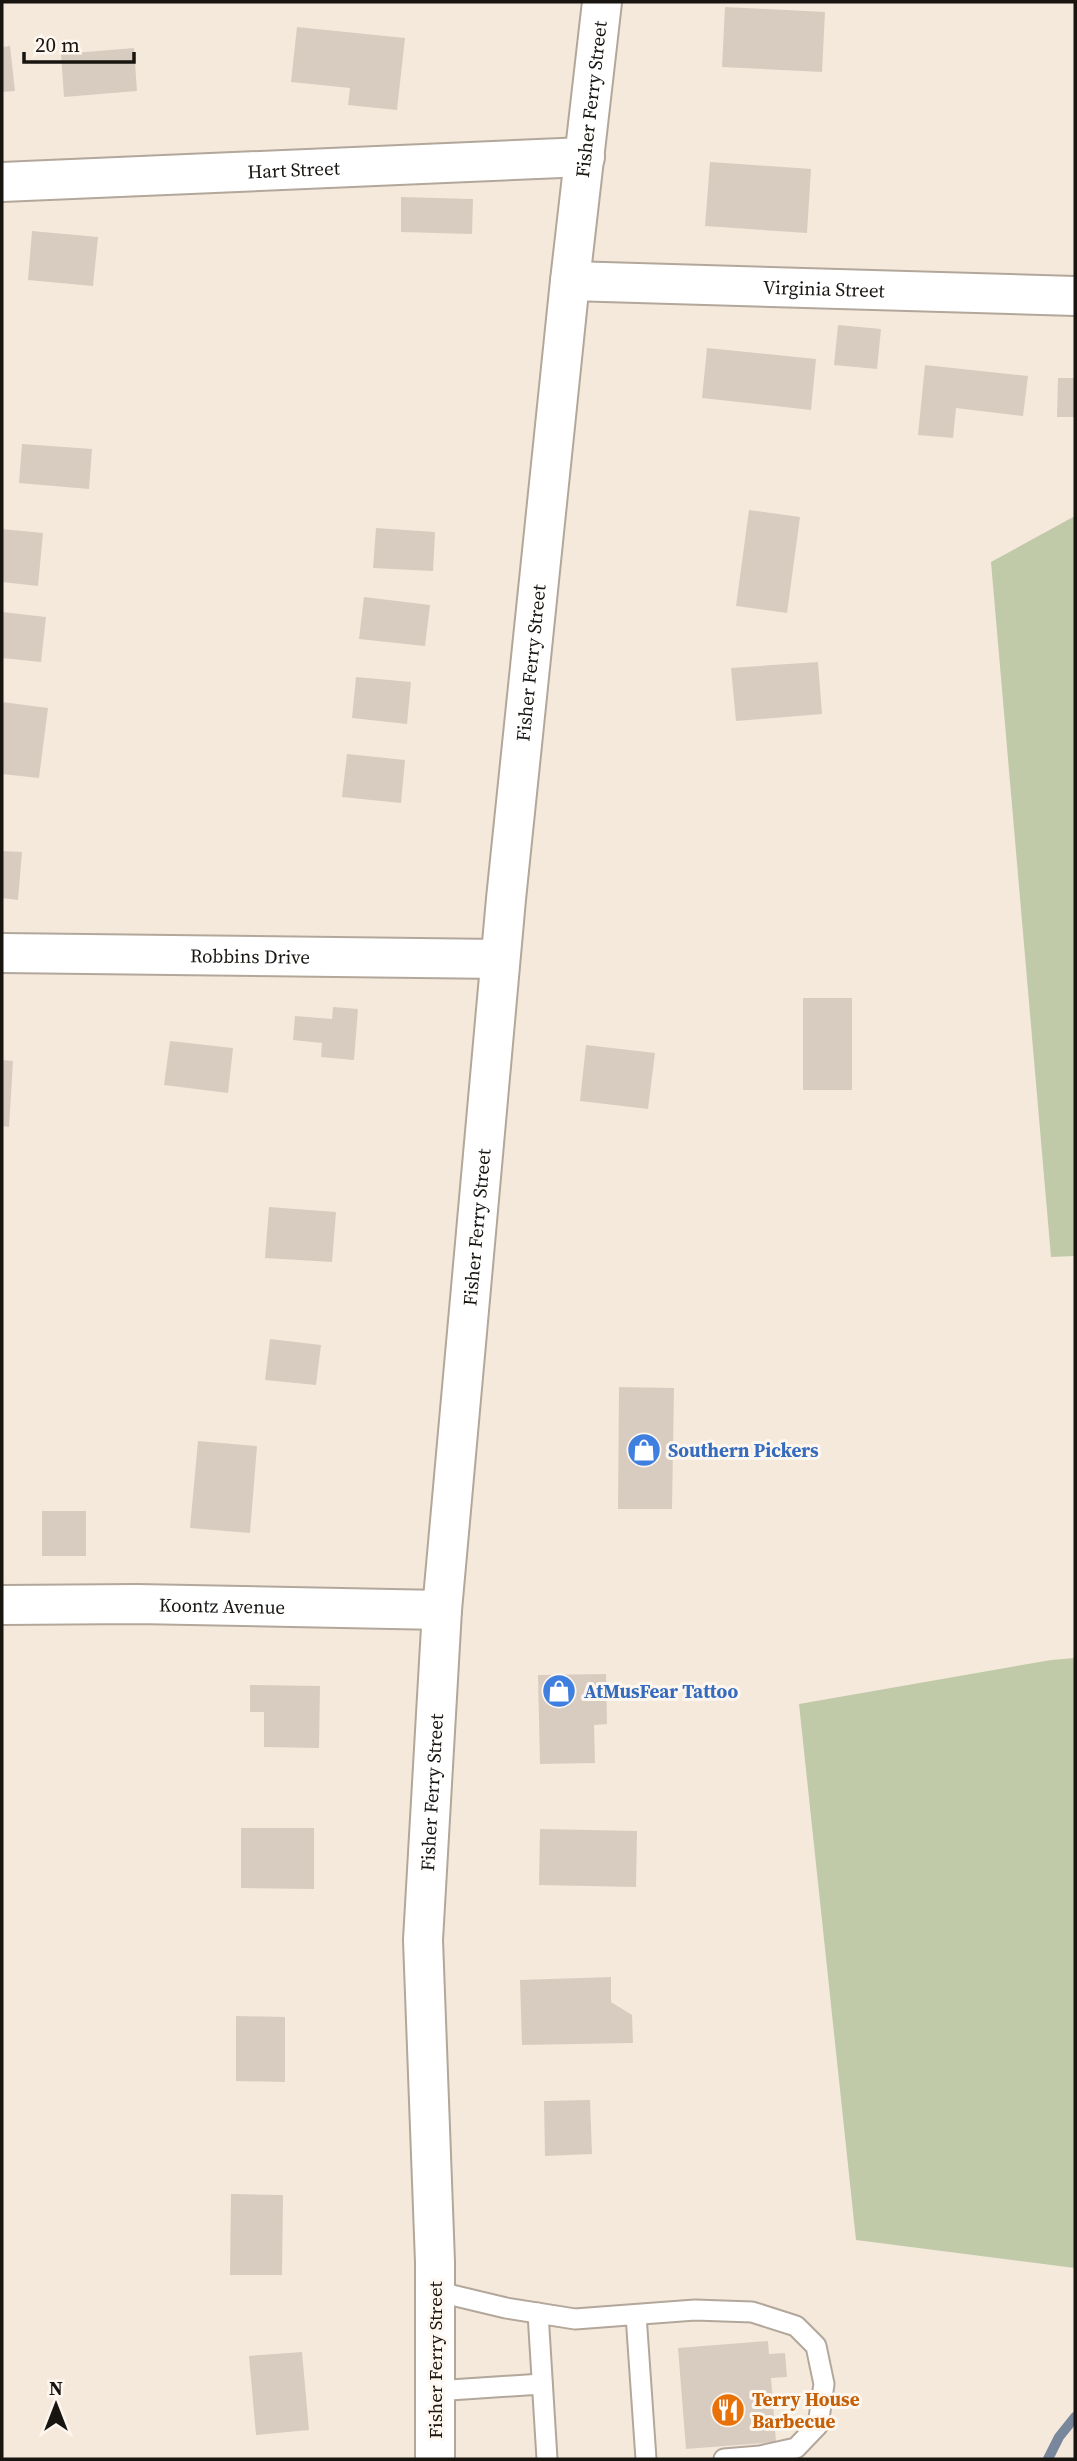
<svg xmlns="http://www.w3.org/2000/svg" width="1077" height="2461" viewBox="0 0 1077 2461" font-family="'Source Serif 4',serif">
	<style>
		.green { fill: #c1caa8 }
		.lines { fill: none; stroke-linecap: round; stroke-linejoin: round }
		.stream { stroke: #79879c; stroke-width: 10 }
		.building { fill: #d8ccc0 }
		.service-casing { stroke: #b2a79a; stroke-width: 23 }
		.minor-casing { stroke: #b2a79a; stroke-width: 42 }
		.tertiary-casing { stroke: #b2a79a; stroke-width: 42 }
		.service { stroke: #fff; stroke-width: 19 }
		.minor { stroke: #fff; stroke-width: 38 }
		.tertiary { stroke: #fff; stroke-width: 38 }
		.labels { text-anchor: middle; stroke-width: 6; stroke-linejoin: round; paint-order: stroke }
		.street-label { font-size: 19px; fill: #181410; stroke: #fef7ef }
		.shop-label { font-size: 19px; font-weight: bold; fill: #366cbe; stroke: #fef7ef; text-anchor: start }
		.food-label { font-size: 19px; font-weight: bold; fill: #c56008; stroke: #fef7ef; text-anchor: start }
	</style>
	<rect width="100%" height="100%" fill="#f5e9dc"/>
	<g class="green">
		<polygon points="1075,516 1075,1256 1051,1257 991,562"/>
		<polygon points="1075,1658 1075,2268 856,2240 799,1704 1051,1660"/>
	</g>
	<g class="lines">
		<polyline class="stream" points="1048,2459 1059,2437 1075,2417"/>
	</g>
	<g class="building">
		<polygon points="725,7 825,12 822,72 722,67"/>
		<polygon points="297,27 405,38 397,110 348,105 350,88 291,82"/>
		<polygon points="10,46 15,91 2,92 2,47"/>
		<polygon points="134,48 137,91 64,97 61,54"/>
		<polygon points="710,162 811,169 807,233 705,226"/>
		<polygon points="401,197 473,199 472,234 401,232"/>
		<polygon points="32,231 98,237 93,286 28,280"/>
		<polygon points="838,325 881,329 877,369 834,365"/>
		<polygon points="707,348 816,359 811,410 702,398"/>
		<polygon points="925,365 1028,376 1023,416 956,408 953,438 918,435"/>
		<polygon points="1058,378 1075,378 1075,417 1057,417"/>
		<polygon points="22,444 92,449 89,489 19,483"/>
		<polygon points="749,510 800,517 787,613 736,606"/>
		<polygon points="376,528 435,532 433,571 373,568"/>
		<polygon points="2,529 43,533 38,586 2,582"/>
		<polygon points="364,597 430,605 425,646 359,639"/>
		<polygon points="2,612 46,617 41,662 2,658"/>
		<polygon points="818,662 822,714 736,721 731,668"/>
		<polygon points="356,677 411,682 407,724 352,718"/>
		<polygon points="2,702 48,708 39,778 2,774"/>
		<polygon points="347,754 405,760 401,803 342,797"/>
		<polygon points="2,851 22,852 18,900 2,898"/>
		<rect x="803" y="998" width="49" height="92"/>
		<polygon points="333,1007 358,1009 354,1060 321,1057 322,1043 293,1040 295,1016 332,1019"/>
		<polygon points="170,1041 233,1048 228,1093 164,1085"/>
		<polygon points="586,1045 655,1053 648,1109 580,1101"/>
		<polygon points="2,1060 13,1061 9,1127 2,1126"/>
		<polygon points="269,1207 336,1212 332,1262 265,1258"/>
		<polygon points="270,1339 321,1345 316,1385 265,1380"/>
		<polygon points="619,1387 674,1388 672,1509 618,1509"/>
		<polygon points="198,1441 257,1446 250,1533 190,1528"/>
		<rect x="42" y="1511" width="44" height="45"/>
		<polygon points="606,1674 607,1724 594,1725 595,1763 540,1764 538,1675"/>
		<polygon points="250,1685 320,1686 319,1748 264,1747 264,1712 250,1712"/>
		<polygon points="241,1828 314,1828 314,1889 241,1888"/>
		<polygon points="540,1829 637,1831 636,1887 539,1885"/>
		<polygon points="611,1977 611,2002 632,2015 633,2043 522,2045 520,1980"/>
		<polygon points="236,2016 285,2017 285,2082 236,2081"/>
		<polygon points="590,2100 592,2154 545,2156 544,2101"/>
		<polygon points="231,2194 283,2195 282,2275 230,2275"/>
		<polygon points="768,2341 769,2354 785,2353 787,2377 771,2378 776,2442 686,2449 678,2348"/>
		<polygon points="302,2352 309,2430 256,2435 249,2356"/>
	</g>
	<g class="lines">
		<g class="service-casing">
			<g id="service">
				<polyline points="435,2291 506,2308 575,2319 695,2310 752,2312 796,2326 816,2346 824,2384 818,2425 796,2448 760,2456 724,2459"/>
				<polyline points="538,2313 547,2459"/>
				<polyline points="636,2315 646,2459"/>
				<polyline points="435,2391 542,2384"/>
			</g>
		</g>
		<g class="minor-casing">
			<g id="minor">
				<path id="s1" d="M2 182 585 157"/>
				<path id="s2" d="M570 281 1075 296"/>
				<path id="s3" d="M2 953 500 959"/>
				<path id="s4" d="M2 1605 137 1604 442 1610"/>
			</g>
		</g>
		<g class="tertiary-casing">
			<g id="tertiary">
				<path id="s5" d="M435 2459V2262L423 1940 442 1610 506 899 570 281 602 2"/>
			</g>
		</g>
		<use href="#service" class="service"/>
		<use href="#minor" class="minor"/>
		<use href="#tertiary" class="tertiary"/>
	</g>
	<defs>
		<g id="shop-disc" transform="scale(1.75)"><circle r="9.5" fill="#3f7fe0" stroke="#fef7ef"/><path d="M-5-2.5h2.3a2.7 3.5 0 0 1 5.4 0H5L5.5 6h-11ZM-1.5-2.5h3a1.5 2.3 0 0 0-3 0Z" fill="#fff"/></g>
		<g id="restaurant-disc" transform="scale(1.75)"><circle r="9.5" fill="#e8710a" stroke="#fef7ef"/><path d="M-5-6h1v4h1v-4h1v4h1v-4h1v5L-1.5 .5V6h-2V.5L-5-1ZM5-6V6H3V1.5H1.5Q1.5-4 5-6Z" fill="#fff"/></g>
	</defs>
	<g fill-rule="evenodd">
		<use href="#shop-disc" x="644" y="1450"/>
		<use href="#shop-disc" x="559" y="1691"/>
		<use href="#restaurant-disc" x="728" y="2410"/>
	</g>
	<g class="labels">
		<g class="street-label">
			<text dy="7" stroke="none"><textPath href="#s5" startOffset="2368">Fisher Ferry Street</textPath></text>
			<text dy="7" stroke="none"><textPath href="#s1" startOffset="292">Hart Street</textPath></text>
			<text dy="7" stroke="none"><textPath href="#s2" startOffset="254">Virginia Street</textPath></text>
			<text dy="7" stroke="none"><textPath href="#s5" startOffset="1801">Fisher Ferry Street</textPath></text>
			<text dy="7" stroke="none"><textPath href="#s3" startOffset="248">Robbins Drive</textPath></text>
			<text dy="7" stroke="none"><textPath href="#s5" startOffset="1234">Fisher Ferry Street</textPath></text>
			<text dy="7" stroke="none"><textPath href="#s4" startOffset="220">Koontz Avenue</textPath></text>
			<text dy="7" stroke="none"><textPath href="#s5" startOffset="667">Fisher Ferry Street</textPath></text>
			<text transform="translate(435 2360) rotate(-90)" y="7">Fisher Ferry Street</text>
		</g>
		<g class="shop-label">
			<text x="668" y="1457">Southern Pickers</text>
			<text x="584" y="1698">AtMusFear Tattoo</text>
		</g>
		<g class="food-label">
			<text x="752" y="2406">Terry House<tspan x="752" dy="22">Barbecue</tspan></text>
		</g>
	</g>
	<rect width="1077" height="2461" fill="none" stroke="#181410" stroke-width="7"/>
	<g transform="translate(56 2405)" stroke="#fef7ef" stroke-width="5" paint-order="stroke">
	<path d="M0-5L12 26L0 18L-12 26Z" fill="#181410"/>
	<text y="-10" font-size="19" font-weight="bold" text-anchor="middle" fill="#181410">N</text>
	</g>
	<path d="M24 52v10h110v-10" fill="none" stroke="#181410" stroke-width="3.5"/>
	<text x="35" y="52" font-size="21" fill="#181410" stroke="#fef7ef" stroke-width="5" paint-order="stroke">20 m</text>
</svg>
